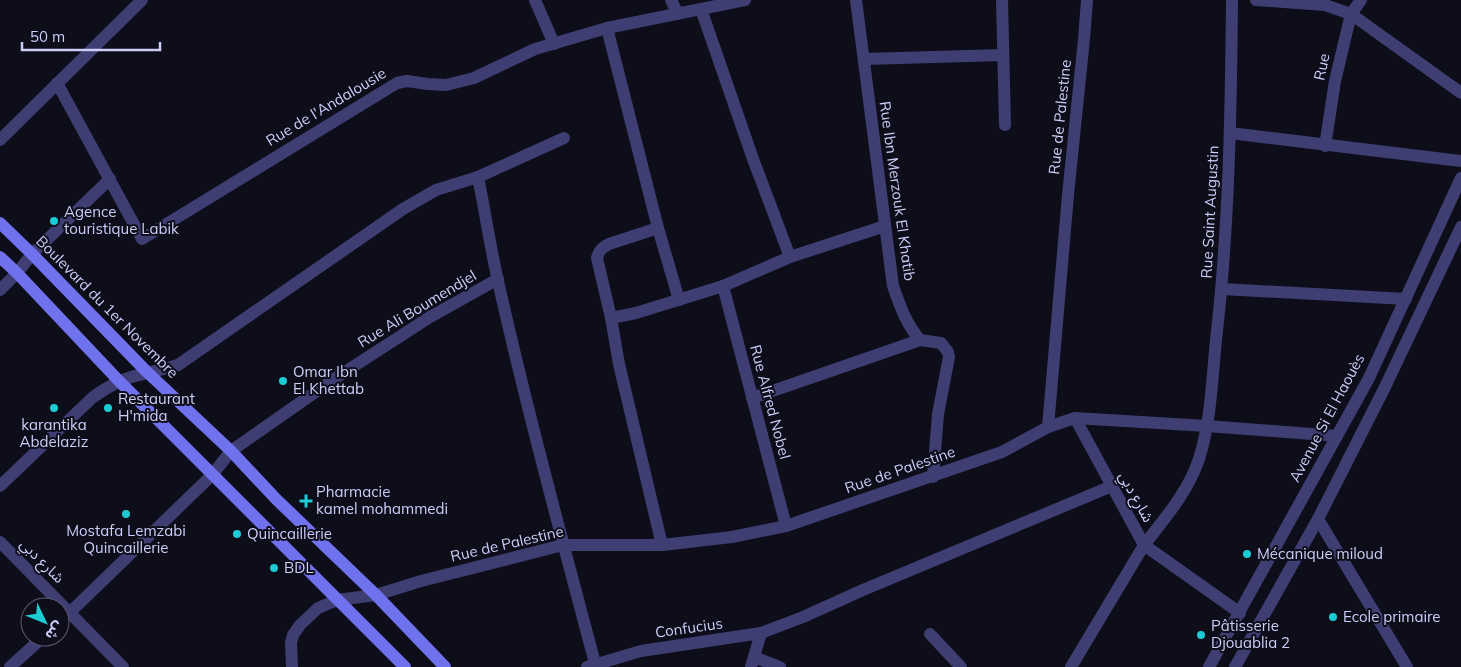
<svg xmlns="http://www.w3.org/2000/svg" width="1461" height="667" viewBox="0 0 1461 667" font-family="Mulish,'Noto Sans Arabic',sans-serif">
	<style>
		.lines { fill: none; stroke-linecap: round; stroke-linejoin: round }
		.minor { stroke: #3e3e73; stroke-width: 12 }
		.secondary { stroke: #6f72ec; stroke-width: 12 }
		.poi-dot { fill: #1bccd5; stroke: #0e0d1a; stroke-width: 2 }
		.labels { text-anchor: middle; stroke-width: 4; stroke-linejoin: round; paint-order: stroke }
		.street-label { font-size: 15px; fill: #cfccf8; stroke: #0e0d1a }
		.poi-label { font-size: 15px; fill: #cfccf8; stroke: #0e0d1a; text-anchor: start }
	</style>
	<rect width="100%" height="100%" fill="#0e0d1a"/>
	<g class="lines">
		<g class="minor">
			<polyline points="535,0 554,44"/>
			<polyline points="671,0 678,14"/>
			<path d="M856 0 893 286C900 306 906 324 920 340L941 343 948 352 949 357 938 414 933 477"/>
			<polyline points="1002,0 1005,125"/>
			<path d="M1232 0C1231 113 1229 227 1216 340 1212 379 1211 421 1199 459 1188 492 1165 518 1144 545L1240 613"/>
			<polyline points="1256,0 1325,5 1351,14 1461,93"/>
			<polyline points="701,9 753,159 790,257"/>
			<polyline points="607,28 658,228 679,300"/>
			<polyline points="864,59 1003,55"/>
			<polyline points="57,83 142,239 397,83 407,81 428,84 446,85 474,78 535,49 607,28 745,0"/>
			<polyline points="1230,133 1461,161"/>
			<polyline points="0,140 142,0"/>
			<polyline points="1325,146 1335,81 1351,14 1361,0"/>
			<polyline points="478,177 564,138"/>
			<polyline points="723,286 786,526"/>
			<polyline points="1222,289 1406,299"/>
			<polyline points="0,290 17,273 32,254 110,179"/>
			<path d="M611 318 597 258C599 250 602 248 609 244L658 228"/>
			<polyline points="752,398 920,340"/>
			<polyline points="1075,418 1207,426 1337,436"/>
			<polyline points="1048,427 1075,418 1144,545 1071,667"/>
			<path d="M0 486 92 398C109 385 126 377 147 373 157 370 167 369 178 365L403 209 436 190 478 177C485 211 490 246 498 281 527 410 562 539 596 667"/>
			<polyline points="1318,519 1407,667"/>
			<polyline points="0,542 123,667"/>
			<polyline points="662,545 619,364 611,318 636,313 723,286 790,257 885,226"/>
			<polyline points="60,622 212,475 231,451 334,379 430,317 498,279"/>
			<polyline points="761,633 803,617 863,590 1112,486"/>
			<polyline points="930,634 961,667"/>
			<polyline points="754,657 780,667"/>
			<polyline points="10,667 43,637"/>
			<polyline points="292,667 291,643 293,635 300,625 318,608 337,600 376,595 421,581 563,545 662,545 732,537 786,526 1002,452 1048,427 1068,195 1084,39 1087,0"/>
			<polyline points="587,667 641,651 761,633 751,667"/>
			<polyline points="1209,667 1369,378 1461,178"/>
			<polyline points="1235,667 1318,519 1385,387 1461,227"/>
		</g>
		<g class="secondary">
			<polyline points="0,223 32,254 147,372 231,451 276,499 376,595 445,667"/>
			<polyline points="0,257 17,273 119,381 405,667"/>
		</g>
	</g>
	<g class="poi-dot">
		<circle cx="54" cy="221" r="5"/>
		<circle cx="283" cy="381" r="5"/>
		<circle cx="54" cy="408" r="5"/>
		<circle cx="108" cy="408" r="5"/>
		<path d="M303.5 493.5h5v5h5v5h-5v5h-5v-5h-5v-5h5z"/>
		<circle cx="126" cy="514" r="5"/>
		<circle cx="237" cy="534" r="5"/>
		<circle cx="1247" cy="554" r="5"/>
		<circle cx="274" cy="568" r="5"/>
		<circle cx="1333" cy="617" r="5"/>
		<circle cx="1201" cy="635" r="5"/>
	</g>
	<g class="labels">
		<g class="street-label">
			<text transform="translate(1322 67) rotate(-78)" y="5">Rue</text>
			<text transform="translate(326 107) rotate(-31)" y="5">Rue de l'Andalousie</text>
			<text transform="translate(1060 117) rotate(-84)" y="5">Rue de Palestine</text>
			<text transform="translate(897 191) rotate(82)" y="5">Rue Ibn Merzouk El Khatib</text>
			<text transform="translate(1210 212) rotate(-87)" y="5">Rue Saint Augustin</text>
			<text transform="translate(107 307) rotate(45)" y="5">Boulevard du 1er Novembre</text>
			<text transform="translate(417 309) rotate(-31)" y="5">Rue Ali Boumendjel</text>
			<text transform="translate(770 402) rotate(75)" y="5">Rue Alfred Nobel</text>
			<text transform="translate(1327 418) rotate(-62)" y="5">Avenue Si El Haouès</text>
			<text transform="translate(900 470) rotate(-19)" y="5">Rue de Palestine</text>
			<text transform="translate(1136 497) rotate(61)" y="5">شارع دبي</text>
			<text transform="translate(507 544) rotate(-13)" y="5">Rue de Palestine</text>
			<text transform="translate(42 561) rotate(45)" y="5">شارع دبي</text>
			<text transform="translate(689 628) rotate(-8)" y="5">Confucius</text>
		</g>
		<g class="poi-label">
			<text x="64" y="217">Agence<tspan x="64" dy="17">touristique Labik</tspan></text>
			<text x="293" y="377">Omar Ibn<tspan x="293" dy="17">El Khettab</tspan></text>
			<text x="118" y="404">Restaurant<tspan x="118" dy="17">H'mida</tspan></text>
			<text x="54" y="430" text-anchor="middle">karantika<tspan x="54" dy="17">Abdelaziz</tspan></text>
			<text x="316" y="497">Pharmacie<tspan x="316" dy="17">kamel mohammedi</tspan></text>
			<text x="126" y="536" text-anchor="middle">Mostafa Lemzabi<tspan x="126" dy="17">Quincaillerie</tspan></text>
			<text x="247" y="539">Quincaillerie</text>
			<text x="1257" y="559">Mécanique miloud</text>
			<text x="284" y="573">BDL</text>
			<text x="1343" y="622">Ecole primaire</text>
			<text x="1211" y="631">Pâtisserie<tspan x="1211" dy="17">Djouablia 2</tspan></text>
		</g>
	</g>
	<g transform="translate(45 622) rotate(133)"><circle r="24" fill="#0e0d1a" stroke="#5b5973"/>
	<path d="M0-4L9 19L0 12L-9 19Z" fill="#1bccd5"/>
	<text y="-8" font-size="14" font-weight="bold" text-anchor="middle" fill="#cfccf8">ش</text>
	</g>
	<path d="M22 42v8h138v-8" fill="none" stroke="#cfccf8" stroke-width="2.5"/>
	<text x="30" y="42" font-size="15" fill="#cfccf8" stroke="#0e0d1a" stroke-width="4" paint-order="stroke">50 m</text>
</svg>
